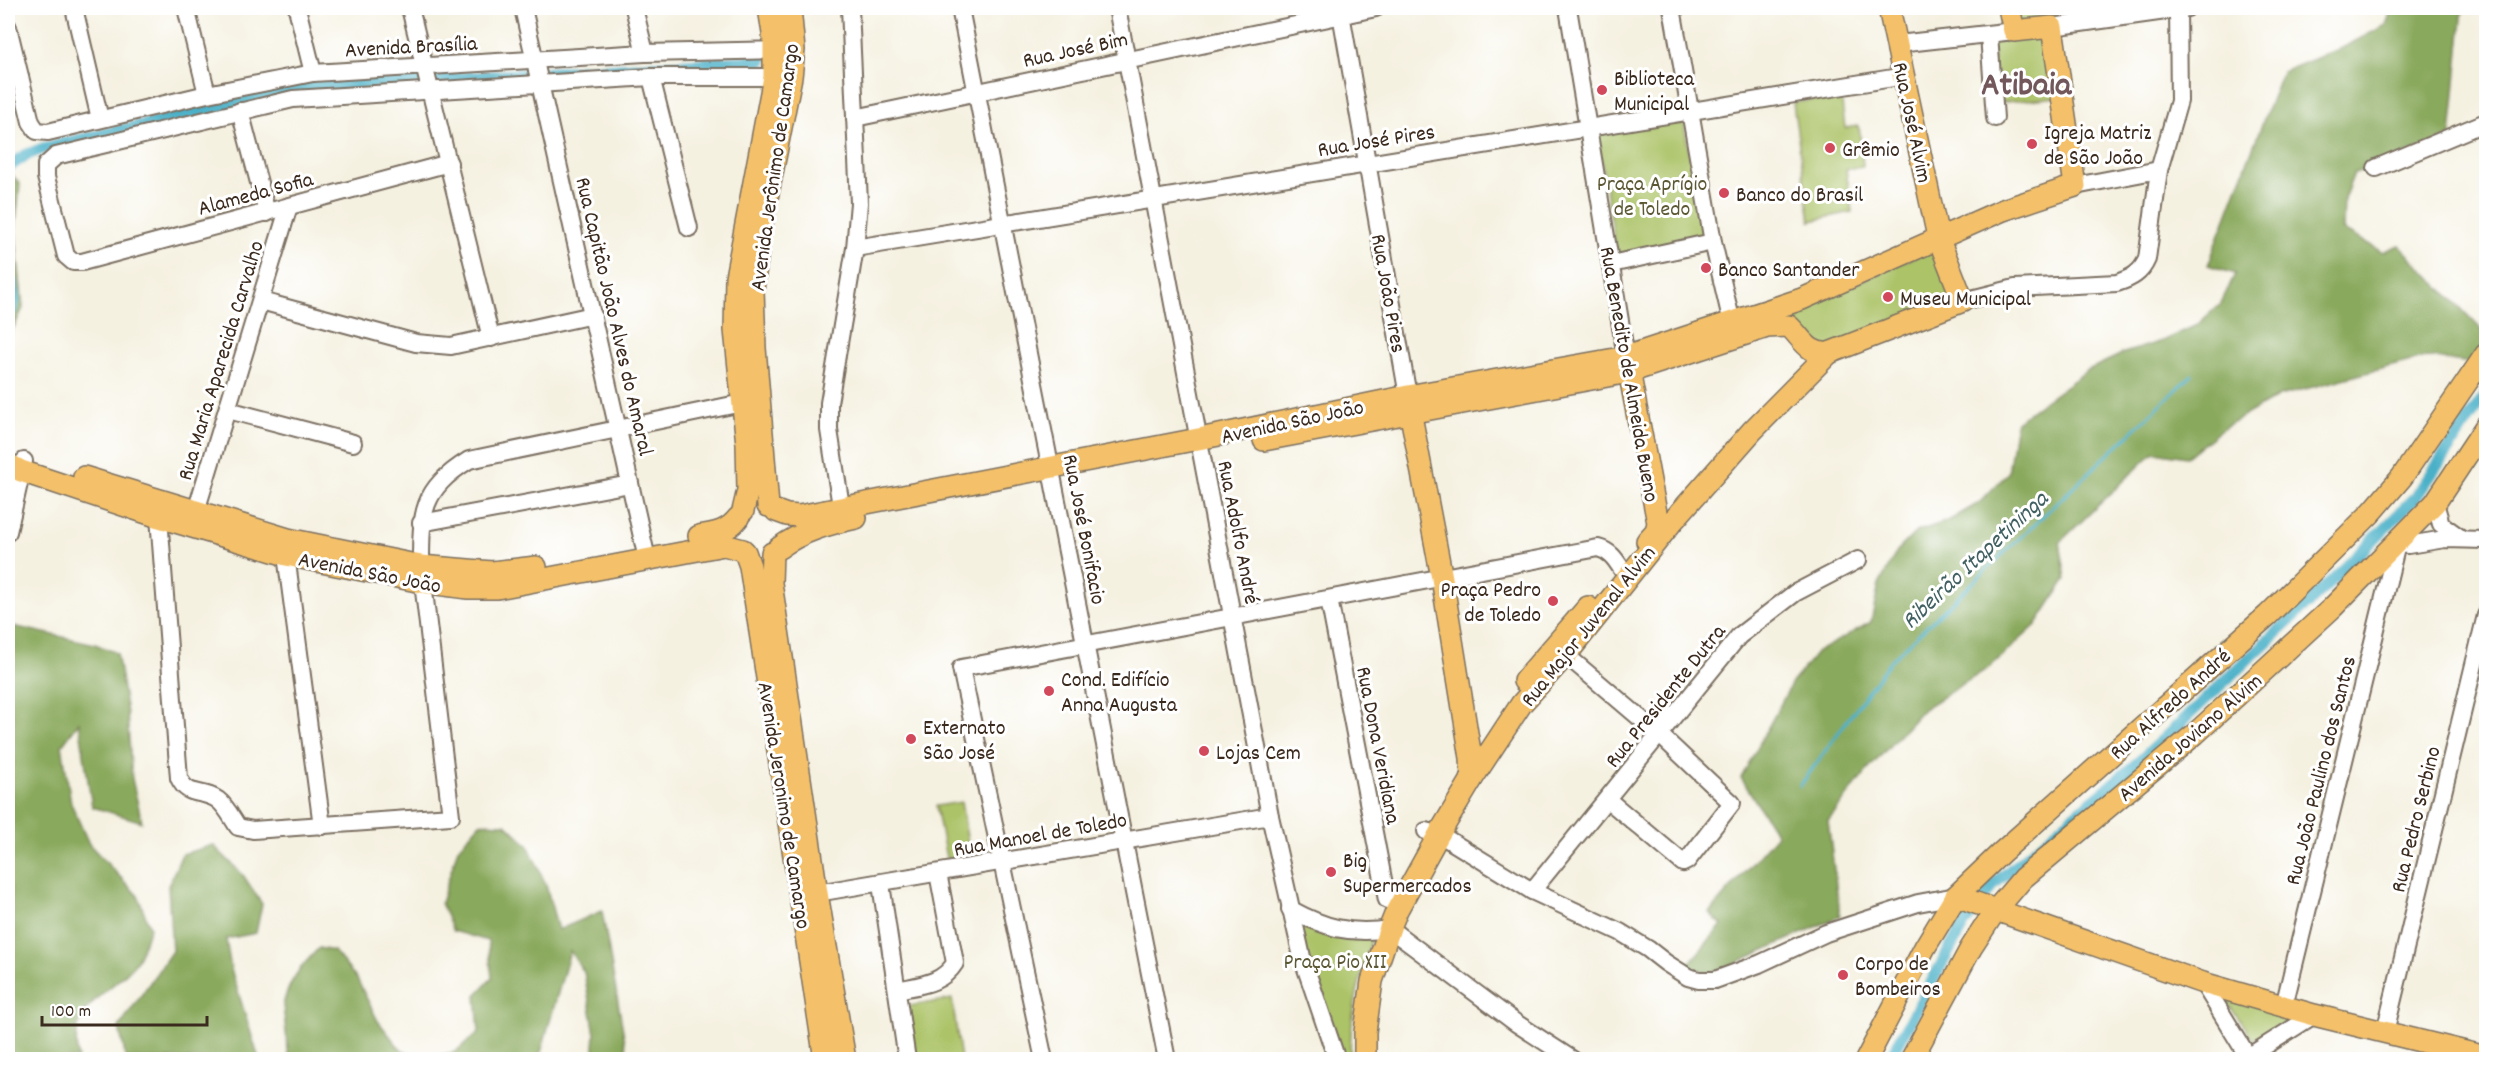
<svg xmlns="http://www.w3.org/2000/svg" width="2494" height="1067" viewBox="0 0 2494 1067" font-family="Dekko,sans-serif">
	<style>
		.green { fill: #acc368; stroke: #747643; stroke-width: 1.5 }
		.forest { fill: #89a95c; stroke: #626a3d; stroke-width: 1.5 }
		.lines { fill: none; stroke-linecap: round; stroke-linejoin: round }
		.stream { stroke: #49b0c8; stroke-width: 3 }
		.canal { stroke: #49b0c8; stroke-width: 12 }
		.river { stroke: #49b0c8; stroke-width: 20 }
		.minor-casing { stroke: #7c7062; stroke-width: 20 }
		.major-casing { stroke: #7c7062; stroke-width: 24 }
		.minor { stroke: #fff; stroke-width: 16 }
		.major { stroke: #f4c16a; stroke-width: 21 }
		.poi-dot { fill: #d1495b; stroke: #fff; stroke-width: 2 }
		.labels { text-anchor: middle; stroke-width: 6; stroke-linejoin: round; paint-order: stroke }
		.street-label { font-size: 22px; fill: #3b2a1e; stroke: #fff }
		.poi-label { font-size: 22px; fill: #3b2a1e; stroke: #fff; text-anchor: start }
		.park-label { font-size: 22px; fill: #5d5834; stroke: #fff }
		.water-label { font-size: 24px; font-style: italic; fill: #416062; stroke: #fff }
		.town-label { font-size: 34px; font-weight: bold; fill: #72575b; stroke: #fff }
	</style>
	<rect width="100%" height="100%" fill="#fff"/>
	<filter id="ink" filterUnits="userSpaceOnUse"><feTurbulence type="fractalNoise" baseFrequency=".0167" numOctaves="2"/><feDisplacementMap in="SourceGraphic" scale="12" xChannelSelector="R" yChannelSelector="G"/><feConvolveMatrix kernelMatrix="1 2 1 2 8 2 1 2 1" color-interpolation-filters="sRGB"/></filter>
	<filter id="wash" filterUnits="userSpaceOnUse"><feTurbulence type="fractalNoise" baseFrequency=".008" numOctaves="4" result="noise"/><feDisplacementMap in="SourceGraphic" scale="24" xChannelSelector="R" yChannelSelector="G"/><feGaussianBlur stdDeviation="1.35" result="paint"/><feColorMatrix in="noise" values="0 0 0 0 0 0 0 0 0 0 0 0 0 0 0 0 0 1.4 0 .05"/><feComposite in="paint" operator="in"/></filter>
	<g filter="url(#wash)">
		<rect width="100%" height="100%" fill="#f5f1e1"/>
		<g class="green">
			<polygon points="2016,8 2098,8 2099,16 2020,27"/>
			<polygon points="2047,32 2057,97 1996,103 1992,37"/>
			<polygon points="1841,95 1845,128 1859,126 1863,166 1846,169 1852,212 1810,221 1793,103"/>
			<polygon points="1683,119 1705,236 1617,255 1597,134"/>
			<polygon points="1933,248 1954,301 1830,350 1796,329 1799,310"/>
			<polygon points="961,802 970,854 946,858 936,806"/>
			<path d="M1293 912 1373 933C1360 977 1350 1013 1350 1059H1339Z"/>
			<polygon points="2222,996 2298,1017 2254,1039"/>
			<polygon points="952,999 961,1059 916,1059 908,1006"/>
		</g>
		<g class="forest">
			<polygon points="2392,8 2463,8 2451,136 2375,167 2354,173 2344,199 2343,230 2383,252 2399,245 2486,334 2486,351 2478,364 2426,357 2279,396 2226,426 2187,457 2154,452 2060,542 2066,579 2036,625 1990,667 1923,709 1866,772 1828,821 1840,916 1718,971 1708,973 1686,967 1722,925 1709,913 1777,835 1741,778 1792,683 1817,652 1871,622 1879,585 1897,551 1916,532 1950,520 1979,503 2008,473 2016,422 2088,370 2124,353 2162,341 2197,325 2221,303 2235,274 2208,265 2282,72 2344,47 2386,25"/>
			<polygon points="8,170 20,184 15,231 23,308 8,339"/>
			<path d="M8 625 95 644 117 653 127 713 132 779 142 822 92 807 79 722 62 745 71 803 89 844 138 896 150 928C145 940 141 957 133 966 103 1000 68 1004 78 1059H8Z"/>
			<path d="M480 823 506 824 528 845 546 885 558 930 602 911 628 1059H593L595 1034 584 972 570 951 540 1056 532 1059H289L283 1005C289 980 302 965 319 948L334 951 357 979 378 1021 401 1050 426 1058 455 1052 479 1032 476 995 492 978 488 941 453 931 441 903 458 848Z"/>
			<polygon points="213,845 243,875 262,904 256,933 226,939 231,969 259,1059 126,1059 119,1027 172,951 168,886 182,854"/>
		</g>
		<g class="lines">
			<polyline class="stream" points="1800,786 1890,661 2192,375"/>
			<g class="canal">
				<polyline points="8,167 26,155 44,148 306,87 762,60"/>
				<polyline points="1889,1060 1963,925 1994,884 2142,759 2344,569 2415,498 2486,394"/>
			</g>
			<polyline class="river" points="8,285 10,301 8,307"/>
		</g>
	</g>
	<g filter="url(#ink)">
		<g class="lines">
			<g class="minor-casing">
				<g id="minor">
					<polyline points="74,8 100,119"/>
					<polyline points="186,8 207,94"/>
					<polyline points="297,8 313,73"/>
					<polyline points="410,8 491,338"/>
					<polyline points="523,8 647,559"/>
					<polyline points="634,8 645,53"/>
					<polyline points="960,8 1167,1060"/>
					<polyline points="1117,8 1270,816 1302,957 1337,1060"/>
					<polyline points="1340,8 1408,396"/>
					<polyline points="1568,8 1626,357"/>
					<polyline points="1672,8 1713,242 1732,323"/>
					<polyline points="8,27 31,122 37,131 48,132 207,94 313,73 645,53 787,50"/>
					<polyline points="2052,27 2187,8"/>
					<polyline points="1989,35 1995,118"/>
					<polyline points="1898,44 2014,31"/>
					<polyline points="651,77 689,228"/>
					<polyline points="240,111 267,213"/>
					<polyline points="855,118 1376,8"/>
					<polyline points="449,163 82,262 73,262 66,256 46,177 46,165 56,156 293,99 651,77 785,77"/>
					<polyline points="2376,168 2486,122"/>
					<polyline points="2075,186 2159,170"/>
					<polyline points="855,248 1905,76"/>
					<polyline points="1611,264 1713,242"/>
					<polyline points="261,301 416,343 451,346 593,315"/>
					<path d="M1963 301 2015 288 2117 283C2132 278 2141 273 2147 259L2159 170 2179 101 2178 8"/>
					<polyline points="228,410 353,443"/>
					<polyline points="2435,503 2441,524 2462,539"/>
					<path d="M161 505 159 517 179 778C189 799 201 788 218 800 226 806 232 818 238 827L253 830 451 816 421 566C421 512 421 490 469 460L742 403"/>
					<polyline points="843,519 829,430 829,403 855,248 859,203 850,8"/>
					<polyline points="193,521 289,206"/>
					<polyline points="421,523 630,484"/>
					<polyline points="8,532 24,461"/>
					<polyline points="287,545 286,555 322,826"/>
					<polyline points="1329,599 1387,900"/>
					<polyline points="1555,652 1566,655 1660,735 1732,803 1687,861 1683,863 1608,800"/>
					<polyline points="1426,831 1439,834 1532,891 1620,932 1648,949 1666,963 1688,977 1699,980 1715,980 1759,964 1826,933 1918,903 1956,896"/>
					<polyline points="881,884 907,1060"/>
					<polyline points="1532,891 1739,636 1795,593 1858,560"/>
					<polyline points="817,893 1270,816"/>
					<path d="M1290 909C1325 928 1350 935 1390 929L1516 1023 1573 1060"/>
					<polyline points="2203,983 2250,1060"/>
					<path d="M897 990C920 985 942 984 955 963L938 873"/>
					<polyline points="2284,1006 2397,544 2408,545 2445,539 2486,540"/>
					<polyline points="2385,1032 2486,615"/>
					<polyline points="2442,1059 2442,1060"/>
					<path d="M1044 1060 961 668 1598 548C1614 552 1618 565 1627 577"/>
					<polyline points="2243,1060 2314,1015"/>
				</g>
			</g>
			<g class="major-casing">
				<g id="major">
					<polyline points="1627,360 1658,523 1656,531 1647,541"/>
					<polyline points="1408,400 1442,578 1471,758 1472,779"/>
					<path d="M1264 440 1629 372 1767 327 1789 326C1802 338 1808 355 1829 353L1963 301 1938 237 1889 8"/>
					<polyline points="8,464 21,471 159,517 286,555 422,582 468,588 497,588 724,545 743,550"/>
					<polyline points="84,477 288,539 421,566 492,572 536,567"/>
					<polyline points="768,506 755,348 753,290 760,234 791,77 794,50 790,8"/>
					<polyline points="743,511 748,490 747,444 735,330 736,277 774,77 774,40 769,8"/>
					<polyline points="776,511 787,515 799,516 1219,435 1408,396 1626,357 1802,299 2003,210 2075,186 2052,27 2014,31 2009,8"/>
					<path d="M699 536C716 533 727 532 738 518"/>
					<path d="M779 548C802 531 828 524 856 518"/>
					<polyline points="745,552 750,566 825,1060"/>
					<polyline points="772,553 771,583 817,893 845,1060"/>
					<polyline points="1524,681 1588,607"/>
					<polyline points="1956,896 2203,983 2314,1015 2486,1057"/>
					<polyline points="1365,1060 1365,1032 1372,981 1391,925 1397,910 1439,834 1472,779 1522,703 1566,655 1672,522 1752,431 1829,353"/>
					<polyline points="1866,1060 1925,947 1956,896 2002,852 2268,615 2372,512 2402,477 2486,354"/>
					<polyline points="1911,1060 1971,948 1995,911 2023,878 2195,734 2332,608 2435,503 2486,426"/>
				</g>
			</g>
			<use href="#minor" class="minor"/>
			<use href="#major" class="major"/>
		</g>
	</g>
	<g class="poi-dot">
		<circle cx="1602" cy="90" r="6"/>
		<circle cx="2032" cy="144" r="6"/>
		<circle cx="1830" cy="148" r="6"/>
		<circle cx="1724" cy="193" r="6"/>
		<circle cx="1706" cy="268" r="6"/>
		<circle cx="1888" cy="297" r="6"/>
		<circle cx="1553" cy="601" r="6"/>
		<circle cx="1049" cy="691" r="6"/>
		<circle cx="911" cy="739" r="6"/>
		<circle cx="1204" cy="751" r="6"/>
		<circle cx="1331" cy="872" r="6"/>
		<circle cx="1843" cy="975" r="6"/>
	</g>
	<g class="labels">
		<g class="street-label">
			<text transform="translate(411 45) rotate(-3)" y="8">Avenida Brasília</text>
			<text transform="translate(1075 48) rotate(-12)" y="8">Rua José Bim</text>
			<text transform="translate(1914 122) rotate(78)" y="8">Rua José Alvim</text>
			<text transform="translate(1376 139) rotate(-9)" y="8">Rua José Pires</text>
			<text transform="translate(773 167) rotate(-82)" y="8">Avenida Jerônimo de Camargo</text>
			<text transform="translate(255 192) rotate(-15)" y="8">Alameda Sofia</text>
			<text transform="translate(1390 293) rotate(80)" y="8">Rua João Pires</text>
			<text transform="translate(616 316) rotate(77)" y="8">Rua Capitão João Alves do Amaral</text>
			<text transform="translate(219 360) rotate(-73)" y="8">Rua Maria Aparecida Carvalho</text>
			<text transform="translate(1631 374) rotate(80)" y="8">Rua Benedito de Almeida Bueno</text>
			<text transform="translate(1292 420) rotate(-12)" y="8">Avenida São João</text>
			<text transform="translate(1086 529) rotate(79)" y="8">Rua José Bonifacio</text>
			<text transform="translate(1240 532) rotate(79)" y="8">Rua Adolfo André</text>
			<text transform="translate(370 571) rotate(11)" y="8">Avenida São João</text>
			<text transform="translate(1587 625) rotate(-51)" y="8">Rua Major Juvenal Alvim</text>
			<text transform="translate(1664 695) rotate(-51)" y="8">Rua Presidente Dutra</text>
			<text transform="translate(2169 703) rotate(-42)" y="8">Rua Alfredo André</text>
			<text transform="translate(2189 736) rotate(-41)" y="8">Avenida Joviano Alvim</text>
			<text transform="translate(1380 745) rotate(79)" y="8">Rua Dona Veridiana</text>
			<text transform="translate(2319 770) rotate(-76)" y="8">Rua João Paulino dos Santos</text>
			<text transform="translate(786 805) rotate(81)" y="8">Avenida Jeronimo de Camargo</text>
			<text transform="translate(2414 819) rotate(-76)" y="8">Rua Pedro Serbino</text>
			<text transform="translate(1040 833) rotate(-10)" y="8">Rua Manoel de Toledo</text>
		</g>
		<g class="poi-label">
			<text x="1614" y="85">Biblioteca<tspan x="1614" dy="25">Municipal</tspan></text>
			<text x="2044" y="139">Igreja Matriz<tspan x="2044" dy="25">de São João</tspan></text>
			<text x="1842" y="156">Grêmio</text>
			<text x="1736" y="201">Banco do Brasil</text>
			<text x="1718" y="276">Banco Santander</text>
			<text x="1900" y="305">Museu Municipal</text>
			<text x="1541" y="596" text-anchor="end">Praça Pedro<tspan x="1541" dy="25">de Toledo</tspan></text>
			<text x="1061" y="686">Cond. Edifício<tspan x="1061" dy="25">Anna Augusta</tspan></text>
			<text x="923" y="734">Externato<tspan x="923" dy="25">São José</tspan></text>
			<text x="1216" y="759">Lojas Cem</text>
			<text x="1343" y="867">Big<tspan x="1343" dy="25">Supermercados</tspan></text>
			<text x="1855" y="970">Corpo de<tspan x="1855" dy="25">Bombeiros</tspan></text>
		</g>
		<g class="park-label">
			<text x="1652" y="190">Praça Aprígio<tspan x="1652" dy="25">de Toledo</tspan></text>
			<text x="1335" y="968">Praça Pio XII</text>
		</g>
		<g class="water-label">
			<text transform="translate(1974 559) rotate(-43)" y="8">Ribeirão Itapetininga</text>
		</g>
		<g class="town-label">
			<text x="2026" y="94">Atibaia</text>
		</g>
	</g>
	<rect width="2494" height="1067" fill="none" stroke="#fff" stroke-width="30"/>
	<path d="M42 1016v9h165v-9" fill="none" stroke="#3b2a1e" stroke-width="3"/>
	<text x="51" y="1016" font-size="18" fill="#3b2a1e" stroke="#ffffff" stroke-width="4.5" paint-order="stroke">100 m</text>
</svg>
